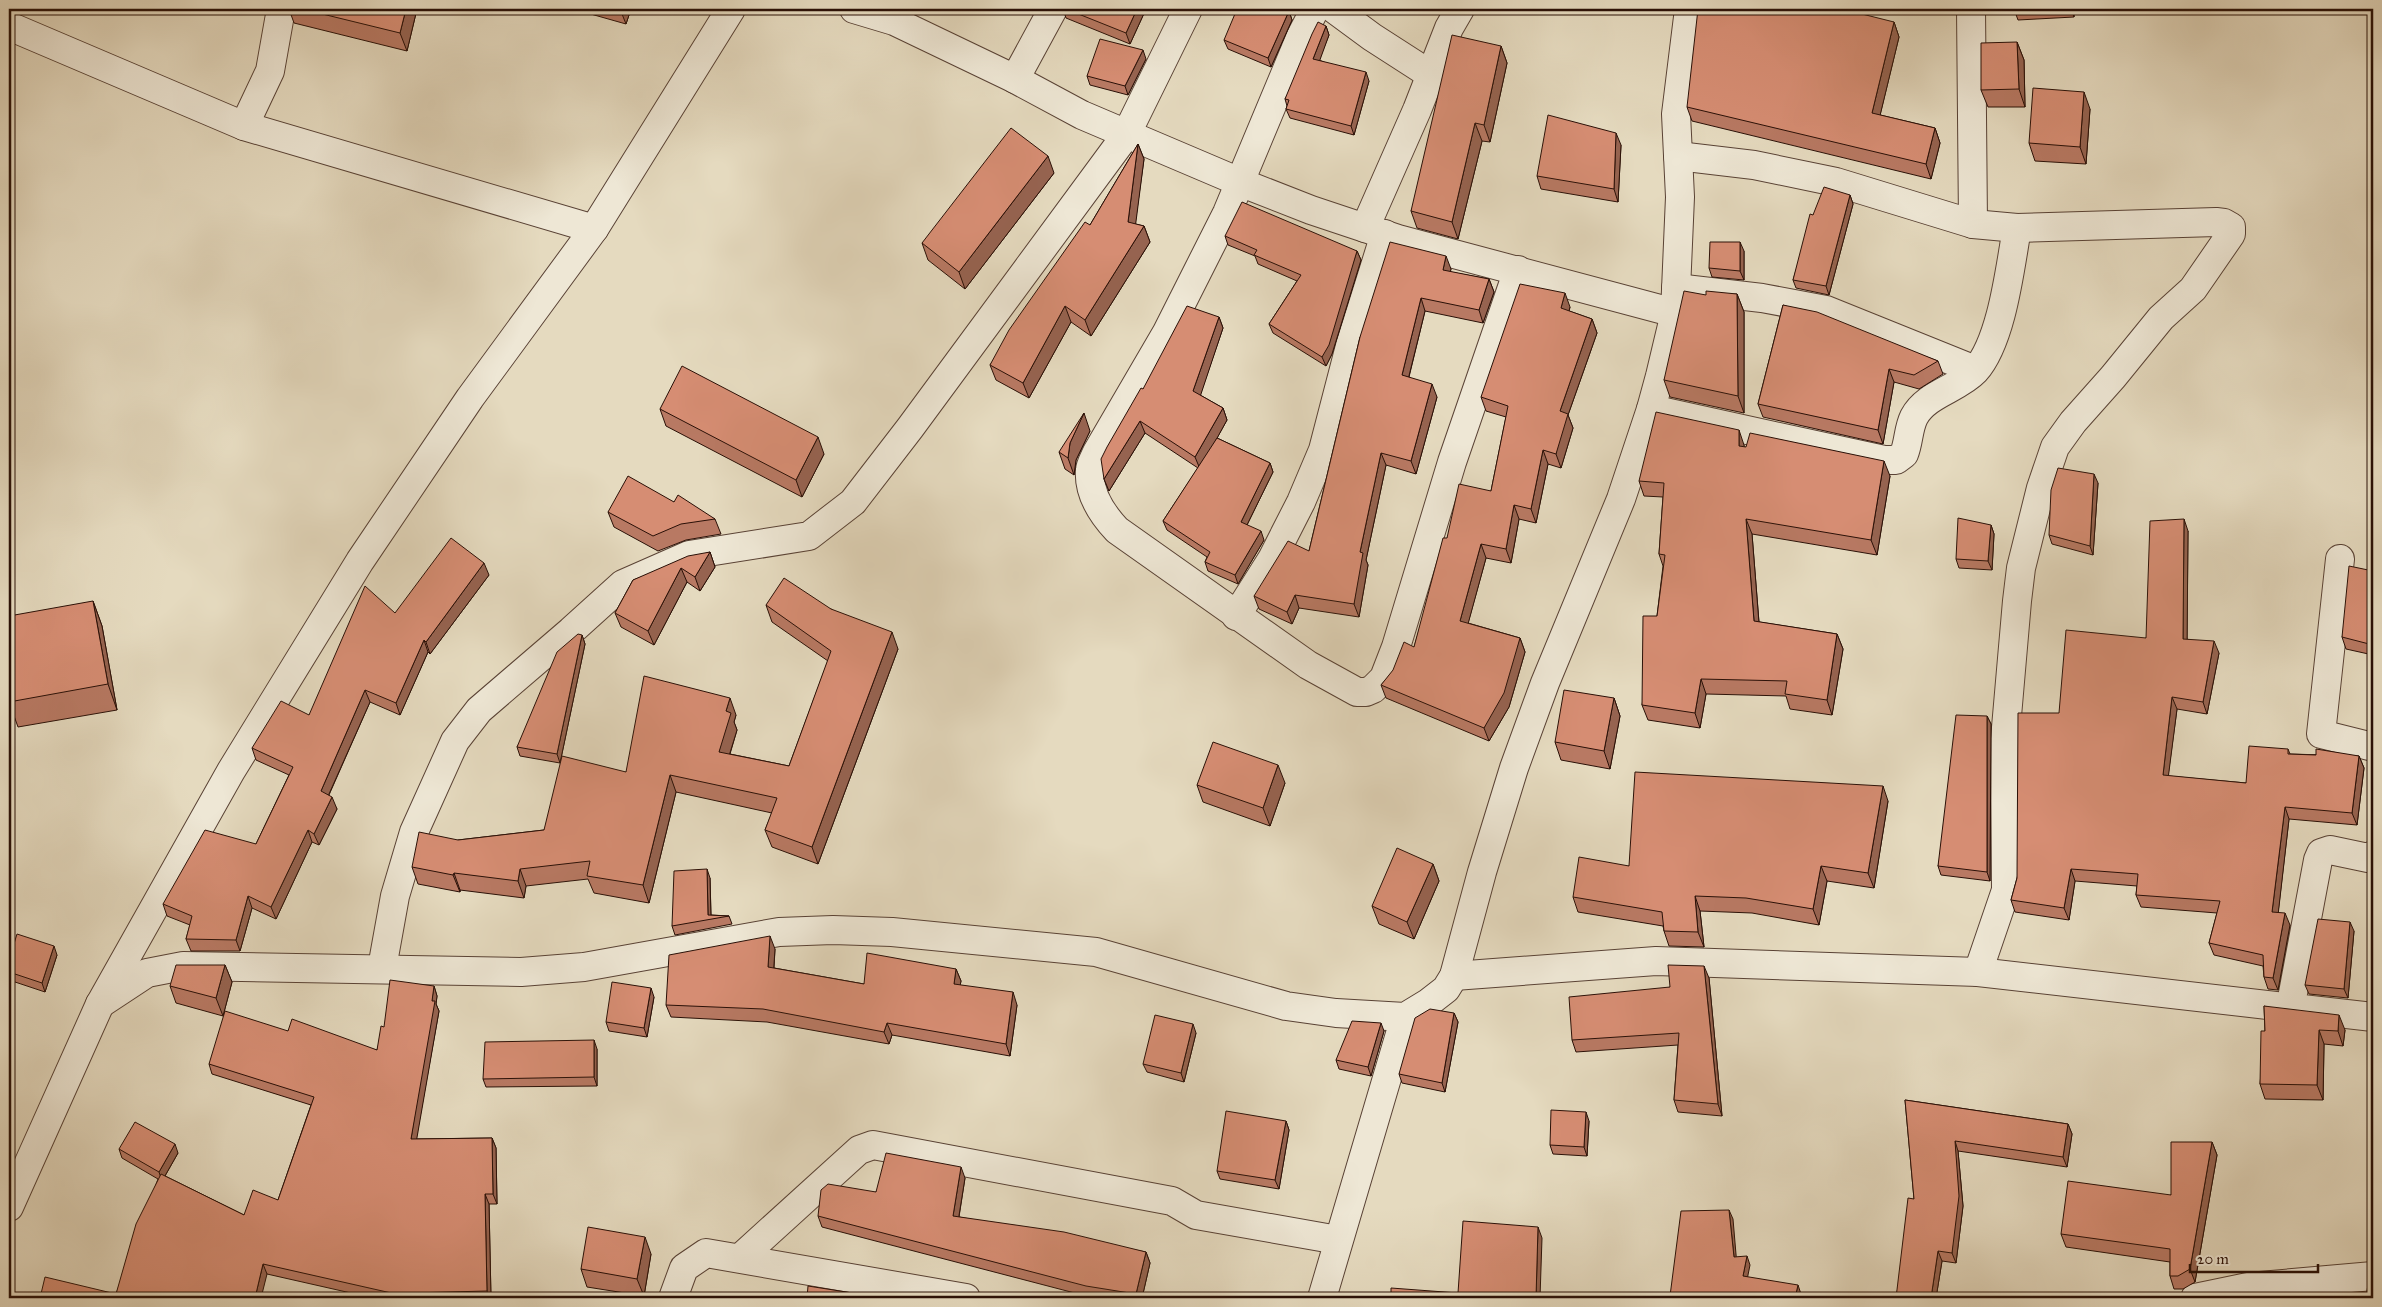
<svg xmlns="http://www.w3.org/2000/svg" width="2382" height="1307" viewBox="0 0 2382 1307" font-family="'IM FELL Great Primer',serif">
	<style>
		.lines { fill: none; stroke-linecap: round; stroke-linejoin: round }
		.minor-casing { stroke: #594235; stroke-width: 30 }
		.minor { stroke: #eee7d5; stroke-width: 28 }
		.wall { fill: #b87963; stroke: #2a1007 }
		.shaded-wall { fill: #966350; stroke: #2a1007 }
		.building { fill: #d68d73; stroke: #2a1007 }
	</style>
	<rect width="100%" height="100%" fill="#e5dabf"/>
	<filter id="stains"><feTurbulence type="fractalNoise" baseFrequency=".004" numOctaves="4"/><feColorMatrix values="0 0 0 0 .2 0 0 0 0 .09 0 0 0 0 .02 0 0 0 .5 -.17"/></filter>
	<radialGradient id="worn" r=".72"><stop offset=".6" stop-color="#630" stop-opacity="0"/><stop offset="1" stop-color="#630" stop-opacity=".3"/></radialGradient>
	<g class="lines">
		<g class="minor-casing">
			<g id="minor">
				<polyline points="854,9 894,21 1015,79 1082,115 1242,183 1311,210 1398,239 1675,313"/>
				<path d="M1315 9 1301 36 1227 213 1167 332 1097 452C1095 457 1090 465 1090 470 1088 494 1102 514 1117 530L1308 665 1357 692H1366L1373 689 1384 678 1396 647 1452 462 1518 270"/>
				<polyline points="1334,9 1372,37 1431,75"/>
				<polyline points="1971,9 1973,224"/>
				<polyline points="9,26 244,126 594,229"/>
				<polyline points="1015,79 1053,9"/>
				<polyline points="244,126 270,71 281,9"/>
				<polyline points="1678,156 1754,165 1836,182 1973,224 2017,228 2216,222 2224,223 2231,227 2231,234 2193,289 2161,318 2113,377 2073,422 2055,447 2041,488 2021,568 2017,601 2005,739 2006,890 1978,972"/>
				<polyline points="1365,228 1417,110 1449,28 1460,9"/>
				<polyline points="1676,288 1762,298 1826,310 1975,370"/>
				<path d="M1651 409 1884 460H1896L1904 454C1909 442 1908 429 1914 417 1926 394 1958 389 1975 371 2002 341 2010 268 2017 228"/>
				<polyline points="2340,559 2321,734 2373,747"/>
				<polyline points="1236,616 1272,559 1301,502 1323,450 1350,346 1385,234"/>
				<polyline points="382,968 395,896 414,832 455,741 479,710 571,631 623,584 689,555 809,536 853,502 910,428 1126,135 1188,9"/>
				<polyline points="1454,976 1656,961 1978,972 2373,1017"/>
				<polyline points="100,1004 147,973 183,966 521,972 584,967 779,932 833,930 892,932 1096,952 1286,1006 1336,1013 1405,1017 1428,1003 1446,989 1454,976 1482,872 1514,768 1545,683 1621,499 1651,409 1660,376 1675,313 1680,197 1676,114 1688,17 1692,9"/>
				<polyline points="2290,1009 2318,860 2321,853 2330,850 2368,858 2373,855"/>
				<polyline points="9,1207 100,1004 231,771 360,561 470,398 594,229 731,9"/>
				<polyline points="740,1258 859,1150 873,1145 1172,1201 1196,1215 1338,1240"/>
				<polyline points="673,1298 684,1268 706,1253 966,1298"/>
				<polyline points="1322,1298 1405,1017"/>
				<polyline points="2195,1298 2248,1287 2373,1276"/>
			</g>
		</g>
		<use href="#minor" class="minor"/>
	</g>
	<g class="wall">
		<polygon points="289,9 417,9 407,51 294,23"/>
		<polygon points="573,9 631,9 626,24"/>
		<polygon points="1063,9 1146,9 1130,44 1066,18"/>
		<polygon points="2014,9 2074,9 2074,17 2018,20"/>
		<polygon points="1289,11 1292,20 1271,67 1228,49 1224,40"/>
		<polygon points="1894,22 1899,37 1880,115 1935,128 1940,143 1931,179 1692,121 1687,107"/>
		<polygon points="1326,26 1329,35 1319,60 1369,81 1354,135 1290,118 1286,109 1287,106 1285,99"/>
		<polygon points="2017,42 2024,60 2025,107 1988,107 1981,90"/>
		<polygon points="1501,46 1507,63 1490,142 1482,141 1458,239 1417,228 1411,211"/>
		<polygon points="1146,59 1128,95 1090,85 1087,76"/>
		<polygon points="2090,109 2086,164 2035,161 2029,143"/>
		<polygon points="1138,144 1144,159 1135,224 1144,226 1150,242 1091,336 1071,322 1029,398 996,380 990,365 1090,225"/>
		<polygon points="1621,145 1618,202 1541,189 1537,176"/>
		<polygon points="1054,173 965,289 928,260 922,243"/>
		<polygon points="1850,195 1853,204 1829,295 1796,288 1793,280 1813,215"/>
		<polygon points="1225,236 1357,251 1361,260 1332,354 1326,366 1273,333 1269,324 1297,281 1258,264 1255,256 1228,245"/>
		<polygon points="1744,251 1744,280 1712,277 1709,268"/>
		<polygon points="1451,269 1450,272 1489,279 1494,292 1483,323 1425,311 1409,377 1437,397 1416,474 1386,465 1366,560 1368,565 1359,617 1299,608 1292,624 1259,609 1254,596 1309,551 1360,337"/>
		<polygon points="1737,294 1744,312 1744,413 1670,397 1664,380 1706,295"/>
		<polygon points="1783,305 1938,361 1943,374 1919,389 1894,382 1883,444 1763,417 1758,404"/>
		<polygon points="1570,307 1569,311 1592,319 1597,333 1568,415 1573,428 1561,468 1548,464 1536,523 1519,519 1511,563 1486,558 1468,623 1520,638 1525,652 1509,707 1489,741 1386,698 1381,685 1414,647 1447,538 1491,491 1506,417 1486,411 1481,397"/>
		<polygon points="1219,317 1223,328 1200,395 1223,408 1227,420 1217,438 1270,463 1273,472 1247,525 1264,540 1238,584 1208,571 1205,562 1207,557 1167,530 1163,521 1198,468 1145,433 1109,491 1104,479 1143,389"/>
		<polygon points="660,409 824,454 802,497 666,426"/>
		<polygon points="1090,431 1076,460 1074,475 1065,469 1059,452"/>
		<polygon points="1744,445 1744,447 1890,476 1877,555 1752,534 1759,622 1837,634 1843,649 1832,715 1790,709 1786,696 1706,694 1700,728 1648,720 1642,705 1657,616 1663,566 1659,554 1663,497 1644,496 1639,481"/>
		<polygon points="2098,483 2093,555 2052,544 2049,535"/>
		<polygon points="674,502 715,519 721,534 686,540 658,551 614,527 608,512"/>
		<polygon points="1991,525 1994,534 1992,570 1959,568 1956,559"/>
		<polygon points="2188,531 2187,639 2219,653 2207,714 2177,709 2168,776 2246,783 2288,749 2290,754 2359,756 2364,768 2357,825 2289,819 2278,913 2290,925 2278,990 2268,989 2264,977 2263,966 2214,955 2209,943 2217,913 2141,907 2136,895 2137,886 2075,881 2069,920 2015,912 2011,900 2017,878 2059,713 2146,638"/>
		<polygon points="710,552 715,567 700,591 687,582 654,645 621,627 615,613 633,580"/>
		<polygon points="2373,571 2373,655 2346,649 2342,637"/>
		<polygon points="489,575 430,654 428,652 400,715 370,702 329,795 337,809 319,845 312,842 276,919 252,908 240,951 191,951 186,939 190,925 167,916 163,904 256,844 289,775 256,760 252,748 309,715 395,613"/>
		<polygon points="93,601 102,626 117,710 18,727 9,702"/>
		<polygon points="766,605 831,609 898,649 818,864 772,847 765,830 772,813 676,792 649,903 594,893 588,879 526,886 524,898 460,890 460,892 418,884 412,867 458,840 544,830 626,772 736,715 734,722 737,730 730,754 789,766 828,661 772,622"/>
		<polygon points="582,635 585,644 560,763 520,756 517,747"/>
		<polygon points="1614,698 1620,716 1610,769 1561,760 1555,742"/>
		<polygon points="1987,716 1991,724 1990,881 1941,875 1938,866"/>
		<polygon points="1285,783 1270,826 1203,802 1197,785"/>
		<polygon points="1888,801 1874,888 1827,881 1819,925 1752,913 1700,911 1704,947 1669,946 1664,931 1663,926 1578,912 1573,897 1629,866"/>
		<polygon points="1433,864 1439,881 1414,939 1379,924 1372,906"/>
		<polygon points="710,878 711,915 729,916 732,924 675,935 672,926"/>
		<polygon points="2354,931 2348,998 2309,994 2305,985"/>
		<polygon points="775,949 774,968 864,984 956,969 961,981 960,985 1017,1005 1010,1056 892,1035 889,1044 767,1022 671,1017 666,1005"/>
		<polygon points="57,955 45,992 9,980 9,960"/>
		<polygon points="225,965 232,982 223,1016 176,1003 170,986"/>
		<polygon points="1709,978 1722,1116 1678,1112 1674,1100 1678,1045 1576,1052 1572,1040 1670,987"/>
		<polygon points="434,986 437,996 436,1004 439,1011 416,1139 492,1138 496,1148 497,1204 489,1204 491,1298 373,1298 267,1274 116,1294 158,1179 122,1158 119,1149 178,1153 165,1176 244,1215 278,1200 311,1105 212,1074 209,1064 288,1031 377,1050 384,1027"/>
		<polygon points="654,997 647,1037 609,1031 606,1022"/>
		<polygon points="2264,1006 2345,1030 2343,1046 2324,1044 2323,1100 2265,1099 2260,1084 2265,1031"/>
		<polygon points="1454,1013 1458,1022 1445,1092 1402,1083 1399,1074"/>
		<polygon points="1384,1031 1371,1076 1339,1069 1336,1060"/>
		<polygon points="1196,1033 1184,1082 1147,1072 1143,1064"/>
		<polygon points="597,1049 597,1086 486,1087 483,1079"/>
		<polygon points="1905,1100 2068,1124 2072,1134 2067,1167 1958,1151 1963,1206 1956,1263 1942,1261 1936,1298 1896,1298 1914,1199"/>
		<polygon points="1286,1121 1289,1130 1279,1189 1220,1179 1217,1171"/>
		<polygon points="1589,1121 1587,1156 1553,1154 1550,1145"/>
		<polygon points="2212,1142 2217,1155 2195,1282 2183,1289 2174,1289 2170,1276 2170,1262 2066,1247 2061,1234 2171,1195"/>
		<polygon points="965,1178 959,1217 1146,1252 1150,1263 1142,1298 1095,1298 1090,1297 822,1227 818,1216 876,1192"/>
		<polygon points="651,1254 644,1296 587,1287 581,1269"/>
	</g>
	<g class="shaded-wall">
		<polygon points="406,9 417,9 407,51 400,33"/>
		<polygon points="620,9 631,9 626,24"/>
		<polygon points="1137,9 1146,9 1130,44 1126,33"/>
		<polygon points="2071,9 2074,9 2074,17"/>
		<polygon points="1289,11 1292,20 1271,67 1268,58"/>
		<polygon points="1894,22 1899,37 1877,128 1872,113"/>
		<polygon points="1326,26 1329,35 1317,68 1313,59"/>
		<polygon points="2017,42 2024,60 2025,107 2019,89"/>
		<polygon points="1501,46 1507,63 1490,142 1484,125"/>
		<polygon points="1143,50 1146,59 1128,95 1125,86"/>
		<polygon points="1366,72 1369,81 1354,135 1351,126"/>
		<polygon points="2084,92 2090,109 2086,164 2080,147"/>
		<polygon points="1475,123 1482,141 1458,239 1452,222"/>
		<polygon points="1935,128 1940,143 1931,179 1926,164"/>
		<polygon points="1616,133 1621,145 1618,202 1614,189"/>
		<polygon points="1138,144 1144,159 1134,237 1128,222"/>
		<polygon points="1048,156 1054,173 965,289 959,272"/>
		<polygon points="1850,195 1853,204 1829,295 1826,286"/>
		<polygon points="1144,226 1150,242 1091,336 1085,320"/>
		<polygon points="1740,242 1744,251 1744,280 1740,271"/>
		<polygon points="1357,251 1361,260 1332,354 1326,366 1322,357"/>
		<polygon points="1446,256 1451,269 1448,283 1443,270"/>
		<polygon points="1489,279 1494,292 1483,323 1479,310"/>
		<polygon points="1565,293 1570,307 1566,322 1561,308"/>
		<polygon points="1737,294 1744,312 1744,413 1738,396"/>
		<polygon points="1421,298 1425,311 1406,388 1402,375"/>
		<polygon points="1065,306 1071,322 1029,398 1023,383"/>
		<polygon points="1219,317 1223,328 1198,403 1193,391"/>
		<polygon points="1592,319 1597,333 1568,415 1573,428 1561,468 1556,454 1560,411"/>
		<polygon points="1889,369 1894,382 1883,444 1878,430"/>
		<polygon points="1432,384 1437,397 1416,474 1411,461"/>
		<polygon points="1223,408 1227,420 1200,469 1195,457"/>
		<polygon points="1084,413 1090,431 1076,460 1074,475 1068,458 1070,443"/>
		<polygon points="1140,421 1145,433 1109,491 1104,479"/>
		<polygon points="1739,430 1744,445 1744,461 1739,446"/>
		<polygon points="818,437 824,454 802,497 796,480"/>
		<polygon points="1543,450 1548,464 1536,523 1531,509"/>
		<polygon points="1381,453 1386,465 1366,560 1368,565 1359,617 1354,604 1360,552"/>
		<polygon points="1884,461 1890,476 1877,555 1871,540"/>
		<polygon points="1270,463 1273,472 1244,531 1241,522"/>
		<polygon points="2094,474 2098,483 2093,555 2090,546"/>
		<polygon points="1514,505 1519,519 1511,563 1506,549"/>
		<polygon points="1746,519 1752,534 1760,636 1754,621"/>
		<polygon points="2184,519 2188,531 2187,651 2183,639"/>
		<polygon points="1991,525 1994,534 1992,570 1988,561"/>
		<polygon points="1261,531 1264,540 1238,584 1235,575"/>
		<polygon points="1481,544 1486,558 1465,635 1460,621"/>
		<polygon points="710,552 715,567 700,591 695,577"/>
		<polygon points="484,563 489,575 430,654 426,642"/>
		<polygon points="681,568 687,582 654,645 648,631"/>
		<polygon points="1295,595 1299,608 1292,624 1287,612"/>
		<polygon points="93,601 102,626 117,710 108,684"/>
		<polygon points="892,632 898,649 818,864 812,847"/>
		<polygon points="1837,634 1843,649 1832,715 1827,700"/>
		<polygon points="582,635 585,644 560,763 557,754"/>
		<polygon points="1520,638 1525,652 1509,707 1489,741 1484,728"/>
		<polygon points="424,640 428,652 400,715 396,703"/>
		<polygon points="2214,641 2219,653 2207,714 2203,702"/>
		<polygon points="1701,679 1706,694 1700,728 1695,713"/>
		<polygon points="365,690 370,702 325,803 321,791"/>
		<polygon points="2172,697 2177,709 2167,787 2163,775"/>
		<polygon points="730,698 736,715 734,722 737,730 725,769 719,752 726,711"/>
		<polygon points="1614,698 1620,716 1610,769 1604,751"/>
		<polygon points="1987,716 1991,724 1990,881 1987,872"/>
		<polygon points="2359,756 2364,768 2357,825 2352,813"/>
		<polygon points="1278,765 1285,783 1270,826 1263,808"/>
		<polygon points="670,775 676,792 649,903 643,885"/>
		<polygon points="1883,786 1888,801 1874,888 1868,873"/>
		<polygon points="332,797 337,809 319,845 314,834"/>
		<polygon points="2285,807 2289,819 2277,924 2272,912"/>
		<polygon points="308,830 312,842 276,919 271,907"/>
		<polygon points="1433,864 1439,881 1414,939 1407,922"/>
		<polygon points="1821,866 1827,881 1819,925 1813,909"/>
		<polygon points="520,869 526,886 524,898 518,881"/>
		<polygon points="707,869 710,878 711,919 708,915"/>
		<polygon points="2071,869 2075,881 2069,920 2064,908"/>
		<polygon points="454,873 460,890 460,892 453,875"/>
		<polygon points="248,896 252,908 240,951 236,940"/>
		<polygon points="1695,896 1700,911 1704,947 1698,932"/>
		<polygon points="2285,913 2290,925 2278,990 2273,978"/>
		<polygon points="2350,922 2354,931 2348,998 2344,989"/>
		<polygon points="770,936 775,949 773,979 768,967"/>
		<polygon points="54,946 57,955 45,992 42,983"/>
		<polygon points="225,965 232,982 223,1016 216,998"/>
		<polygon points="1704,966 1709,978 1722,1116 1718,1104"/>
		<polygon points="956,969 961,981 958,996 954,984"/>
		<polygon points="434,986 437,996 436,1004 439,1011 415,1149 411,1139"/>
		<polygon points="651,988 654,997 647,1037 644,1028"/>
		<polygon points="1013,992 1017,1005 1010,1056 1006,1044"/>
		<polygon points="1454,1013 1458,1022 1445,1092 1442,1083"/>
		<polygon points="2339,1015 2345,1030 2343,1046 2338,1031"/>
		<polygon points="887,1023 892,1035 889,1044 884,1032"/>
		<polygon points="1381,1023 1384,1031 1371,1076 1368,1067"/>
		<polygon points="1193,1024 1196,1033 1184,1082 1181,1073"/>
		<polygon points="2319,1030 2324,1044 2323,1100 2317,1085"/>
		<polygon points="594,1040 597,1049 597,1086 594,1077"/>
		<polygon points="1586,1112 1589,1121 1587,1156 1584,1147"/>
		<polygon points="1286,1121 1289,1130 1279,1189 1275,1180"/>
		<polygon points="2068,1124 2072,1134 2067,1167 2063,1157"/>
		<polygon points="492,1138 496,1148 497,1204 493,1194"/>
		<polygon points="1955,1141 1958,1151 1963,1206 1956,1263 1952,1253"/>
		<polygon points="2212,1142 2217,1155 2195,1282 2190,1269"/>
		<polygon points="175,1144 178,1153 162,1181 159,1172"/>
		<polygon points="961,1167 965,1178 957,1228 953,1216"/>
		<polygon points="485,1194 489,1204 491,1298 490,1298 487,1291"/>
		<polygon points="1729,1210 1733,1219 1737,1266 1734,1257"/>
		<polygon points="1538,1227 1542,1238 1540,1298 1536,1298"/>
		<polygon points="645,1237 651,1254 644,1296 637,1279"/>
		<polygon points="1938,1251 1942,1261 1936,1298 1931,1298"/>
		<polygon points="1146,1252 1150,1263 1142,1298 1138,1298 1136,1294"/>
		<polygon points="1747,1256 1750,1265 1746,1285 1743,1276"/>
		<polygon points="263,1264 267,1274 261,1298 255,1298"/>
		<polygon points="1798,1285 1801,1294 1800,1298 1795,1298"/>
	</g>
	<g class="building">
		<polygon points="302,9 406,9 400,33"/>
		<polygon points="1066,9 1137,9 1126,33"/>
		<polygon points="1237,9 1284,9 1289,11 1268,58 1224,40"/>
		<polygon points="1698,9 1842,9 1894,22 1872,113 1935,128 1926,164 1687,107"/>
		<polygon points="1318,22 1326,26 1313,59 1366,72 1351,126 1286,109 1289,100 1285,99 1312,34"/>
		<polygon points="1452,35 1501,46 1484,125 1475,123 1452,222 1411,211"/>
		<polygon points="1100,39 1143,50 1125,86 1087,76"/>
		<polygon points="2017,42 2019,89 1981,90 1981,43"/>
		<polygon points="2033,88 2084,92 2080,147 2029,143"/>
		<polygon points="1548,115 1616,133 1614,189 1537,176"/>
		<polygon points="1011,128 1048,156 959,272 922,243"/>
		<polygon points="1138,144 1128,222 1144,226 1085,320 1065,306 1023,383 990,365 1009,330 1085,222 1090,225"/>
		<polygon points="1824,187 1850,195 1826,286 1793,280 1810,214 1813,215"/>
		<polygon points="1242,202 1357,251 1329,345 1322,357 1269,324 1301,275 1254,255 1257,250 1225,236"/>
		<polygon points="1390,242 1446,256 1443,270 1489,279 1479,310 1421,298 1402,375 1432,384 1411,461 1381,453 1360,552 1363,553 1354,604 1295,595 1287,612 1254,596 1288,541 1309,551 1360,337"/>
		<polygon points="1710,242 1740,242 1740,271 1709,268"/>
		<polygon points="1520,284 1565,293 1561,308 1592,319 1560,411 1568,414 1556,454 1543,450 1531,509 1514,505 1506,549 1481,544 1460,621 1520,638 1504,693 1484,728 1381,685 1393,670 1404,642 1414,647 1443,538 1447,538 1459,484 1491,491 1508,406 1481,397"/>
		<polygon points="1684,291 1706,295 1706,291 1737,294 1738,396 1664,380"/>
		<polygon points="1783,305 1817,312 1938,361 1914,375 1889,369 1878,430 1758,404"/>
		<polygon points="1187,306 1219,317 1193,391 1223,408 1195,457 1140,421 1104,479 1101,459 1107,447 1141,388 1143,389"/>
		<polygon points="682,366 818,437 796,480 660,409"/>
		<polygon points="1656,412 1739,430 1739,446 1746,447 1750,433 1884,461 1871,540 1746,519 1754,621 1837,634 1827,700 1785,694 1787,681 1701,679 1695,713 1642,705 1643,616 1657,616 1665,555 1659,554 1664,483 1639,481"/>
		<polygon points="1084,413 1070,443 1068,458 1059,452"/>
		<polygon points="1217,438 1270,463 1241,522 1261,531 1235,575 1205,562 1210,552 1163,521"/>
		<polygon points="2058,468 2094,474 2090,546 2049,535 2051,490"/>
		<polygon points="628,476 674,502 678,495 715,519 681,524 653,536 608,512"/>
		<polygon points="1958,518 1991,525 1988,561 1956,559"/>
		<polygon points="2184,519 2183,639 2214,641 2203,702 2172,697 2163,775 2246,783 2249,746 2288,749 2288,754 2316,755 2316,749 2359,756 2352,813 2285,807 2272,912 2285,913 2273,978 2264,977 2263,955 2209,943 2220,901 2136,895 2138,874 2071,869 2064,908 2011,900 2017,878 2018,713 2059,713 2066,630 2146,638 2150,521"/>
		<polygon points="451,538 484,563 426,642 424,640 396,703 365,690 321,791 332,797 314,834 308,830 271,907 248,896 236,940 186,939 192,916 163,904 205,830 256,844 293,767 252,748 281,701 309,715 365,586 395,613"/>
		<polygon points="710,552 695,577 681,568 648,631 615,613 633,580 688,556"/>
		<polygon points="2349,566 2373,571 2373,645 2342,637"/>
		<polygon points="784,578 831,609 892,632 812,847 765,830 777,798 670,775 643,885 587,876 590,861 520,869 518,881 454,873 453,875 412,867 419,832 458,840 544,830 562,756 626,772 644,676 730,698 726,711 731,713 719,752 789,766 831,651 766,605"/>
		<polygon points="93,601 108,684 9,702 9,616"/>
		<polygon points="578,634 582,635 557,754 517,747 557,652"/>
		<polygon points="1564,690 1614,698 1604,751 1555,742"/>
		<polygon points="1956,715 1987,716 1987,872 1938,866"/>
		<polygon points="1213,742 1278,765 1263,808 1197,785"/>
		<polygon points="1635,772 1883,786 1868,873 1821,866 1813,909 1746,898 1695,896 1698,932 1664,931 1662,912 1573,897 1579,857 1629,866"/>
		<polygon points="1397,848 1433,864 1407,922 1372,906"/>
		<polygon points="707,869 708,915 729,916 672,926 674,871"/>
		<polygon points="2318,919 2350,922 2344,989 2305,985"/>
		<polygon points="17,934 54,946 42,983 9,972 9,960"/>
		<polygon points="770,936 768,967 864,984 867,953 956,969 954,984 1013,992 1006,1044 887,1023 884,1032 763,1009 666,1005 669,955"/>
		<polygon points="176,965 225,965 216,998 170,986"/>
		<polygon points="1668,965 1704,966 1718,1104 1674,1100 1679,1033 1572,1040 1569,997 1670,987"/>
		<polygon points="390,980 434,986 432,1001 435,1001 411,1139 492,1138 493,1194 485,1194 487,1291 410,1293 409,1297 263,1264 255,1298 40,1298 45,1277 116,1294 136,1224 161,1174 244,1215 253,1190 278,1200 314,1097 209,1064 225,1011 288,1031 292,1019 377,1050 381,1026 384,1027"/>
		<polygon points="612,982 651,988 644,1028 606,1022"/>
		<polygon points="2264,1006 2339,1015 2338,1031 2319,1030 2317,1085 2260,1084 2261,1031 2265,1031"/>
		<polygon points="1430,1009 1454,1013 1442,1083 1399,1074 1415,1018"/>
		<polygon points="1155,1015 1193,1024 1181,1073 1143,1064"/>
		<polygon points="1352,1021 1381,1023 1368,1067 1336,1060"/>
		<polygon points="594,1040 594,1077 483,1079 485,1042"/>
		<polygon points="1905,1100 2068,1124 2063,1157 1955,1141 1959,1196 1952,1253 1938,1251 1931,1298 1896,1298 1908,1198 1914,1199"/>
		<polygon points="1551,1110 1586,1112 1584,1147 1550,1145"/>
		<polygon points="1226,1111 1286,1121 1275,1180 1217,1171"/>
		<polygon points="135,1122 175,1144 159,1172 119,1149"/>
		<polygon points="2171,1142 2212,1142 2190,1269 2178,1276 2170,1276 2170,1249 2061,1234 2068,1181 2171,1195"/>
		<polygon points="886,1153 961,1167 953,1216 1064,1232 1146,1252 1136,1294 1086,1286 818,1216 821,1190 828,1184 876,1192"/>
		<polygon points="1729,1210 1734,1257 1747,1256 1743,1276 1798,1285 1795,1298 1680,1298 1670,1296 1681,1211"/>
		<polygon points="1463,1221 1538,1227 1536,1298 1391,1298 1391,1288 1458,1293"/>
		<polygon points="588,1227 645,1237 637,1279 581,1269"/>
		<polygon points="2368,1284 2373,1284 2373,1298 2366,1298"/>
		<polygon points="808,1286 859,1294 859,1298 807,1298"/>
	</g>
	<rect width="2382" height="1307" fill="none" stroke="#e5dabf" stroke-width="30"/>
	<rect x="10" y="10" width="2362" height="1287" fill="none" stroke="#2a1007" stroke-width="2.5"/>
	<rect x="15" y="15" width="2352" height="1277" fill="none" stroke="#2a1007"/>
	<path d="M2190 1264v8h128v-8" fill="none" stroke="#2a1007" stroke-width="2.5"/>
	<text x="2197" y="1264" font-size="15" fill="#2a1007" stroke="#eee7d5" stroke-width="4" paint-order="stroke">20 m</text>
	<rect width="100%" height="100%" filter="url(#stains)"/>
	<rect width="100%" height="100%" fill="url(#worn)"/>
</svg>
